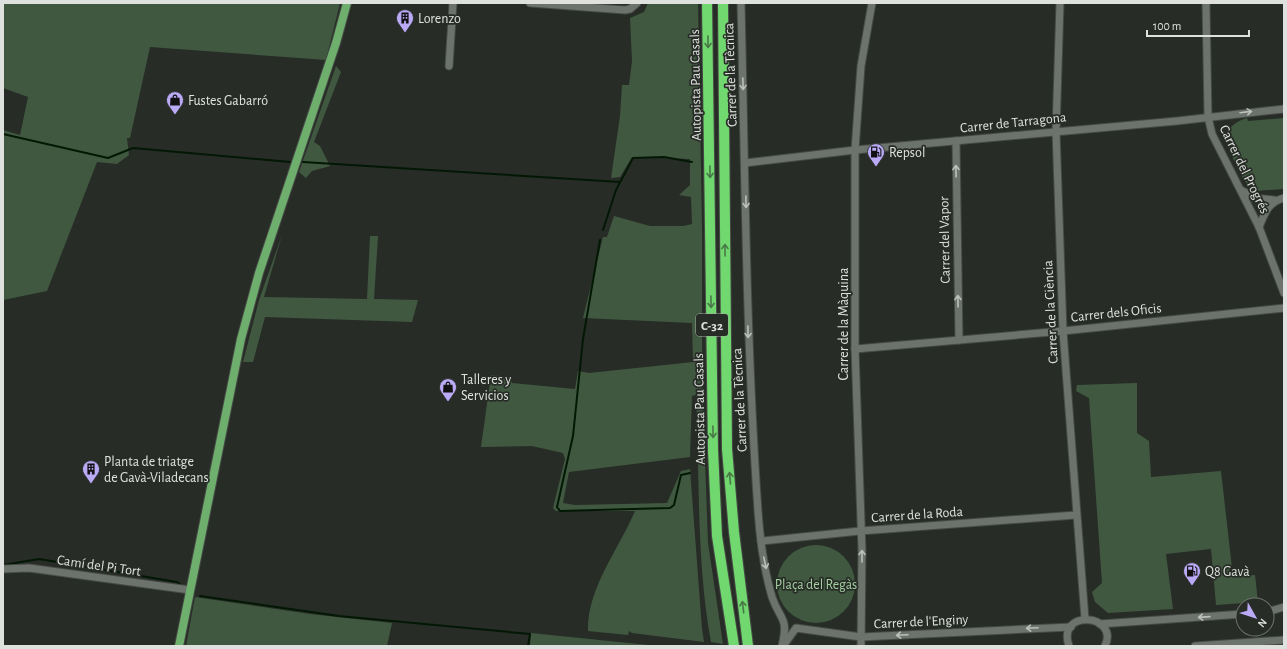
<svg xmlns="http://www.w3.org/2000/svg" width="1287" height="649" viewBox="0 0 1287 649" font-family="'Alegreya Sans',sans-serif">
	<style>
		.green { fill: #415840 }
		.lines { fill: none; stroke-linecap: round; stroke-linejoin: round }
		.stream { stroke: #031804; stroke-width: 2 }
		.minor-casing { stroke: #464a45; stroke-width: 9 }
		.major-casing { stroke: #464a45; stroke-width: 10 }
		.highway-casing { stroke: #464a45; stroke-width: 12 }
		.minor { stroke: #6c726c; stroke-width: 7 }
		.major { stroke: #6faf6e; stroke-width: 8 }
		.highway { stroke: #71d76f; stroke-width: 10 }
		.oneway { stroke: #487947 }
		.oneway2 { stroke: #bcc0bb }
		.labels { text-anchor: middle; stroke-width: 3.5; stroke-linejoin: round; paint-order: stroke }
		.shield { fill: #272c27; stroke: #a7aba6; stroke-width: 1 }
		.shield-label { font-size: 13px; font-weight: bold; fill: #dee1dd }
		.poi-label { font-size: 14px; fill: #dee1dd; stroke: #272c27; text-anchor: start }
		.street-label { font-size: 14px; fill: #dee1dd; stroke: #272c27 }
		.park-label { font-size: 14px; fill: #a3cfa0; stroke: #272c27 }
	</style>
	<rect width="100%" height="100%" fill="#272c27"/>
	<g class="green">
		<polygon points="3,3 340,3 326,60 150,47 130,138 127,138 129,155 117,164 97,162 47,291 3,300 3,130 20,135 28,97 3,88"/>
		<path d="M648 3H698L702 227V376L708 543 723 644 711 642C696 561 700 477 696 395L692 396 690 457 569 472 563 503 575 505 667 503 681 471 690 469 702 629 704 642 632 633 629 631 628 635 588 631C587 588 619 549 635 511H556L553 508 565 459 563 453 532 446 481 447 491 375 510 377 512 383 575 389 578 371 589 373 693 362 692 323 583 318 603 237H607L614 216 650 226H683L692 224 691 197 679 195 690 185V159L632 157 620 177 611 178 620 116 622 85H629L632 61 630 18 644 12Z"/>
		<polygon points="336,66 341,72 314,142 320,146 330,166 312,171 306,178 299,172"/>
		<path d="M1247 118 1248 121 1284 118V189L1256 191C1245 185 1241 175 1236 164 1225 144 1220 126 1247 118Z"/>
		<polygon points="282,235 264,297 367,299 370,236 378,236 374,299 418,300 412,322 265,317 253,362 243,362 259,300"/>
		<polygon points="1137,383 1137,433 1149,441 1151,477 1221,471 1233,577 1255,575 1258,602 1216,605 1211,549 1166,554 1173,609 1108,613 1095,602 1092,592 1102,583 1089,398 1076,391 1077,385"/>
		<circle cx="816" cy="584" r="39"/>
		<polygon points="195,597 310,614 392,623 387,646 186,646"/>
		<polygon points="531,633 658,646 530,646"/>
	</g>
	<g class="lines">
		<g class="stream">
			<polyline points="3,134 108,158 133,148 290,162"/>
			<polyline points="303,162 620,182"/>
			<polyline points="603,230 616,190 633,158 664,157 692,162"/>
			<polyline points="600,240 583,339 573,436 557,507 560,511 670,508 674,505 681,475 690,473"/>
			<polyline points="3,565 39,559 177,582 181,585"/>
			<polyline points="200,596 339,616 530,634 528,646"/>
		</g>
		<g class="minor-casing">
			<g id="minor">
				<polyline points="530,3 625,10 630,9 637,3"/>
				<path d="M741 3C745 172 746 342 758 511 760 539 764 570 772 597 780 621 789 616 782 646"/>
				<polyline points="1060,3 1056,131 1063,331 1085,619"/>
				<polyline points="1206,3 1208,117 1212,134 1259,227 1284,293"/>
				<polyline points="449,66 453,3"/>
				<polyline points="956,141 959,340"/>
				<polyline points="745,163 855,150 1177,121 1284,109"/>
				<polyline points="1241,190 1255,198 1274,200"/>
				<path d="M1259 227C1265 213 1268 202 1284 198"/>
				<polyline points="855,349 1063,331 1284,308"/>
				<polyline points="761,541 860,531 1076,515"/>
				<polyline points="3,569 29,568 190,590"/>
				<polyline points="1267,612 1284,607"/>
				<polyline points="1100,624 1243,614"/>
				<polyline points="783,646 796,628 861,637 1071,627"/>
				<polyline points="861,646 862,550 855,349 855,150 861,66 872,3"/>
				<path d="M1069 646C1056 608 1120 614 1105 646"/>
				<polyline points="1195,646 1284,640"/>
			</g>
		</g>
		<g class="major-casing">
			<polyline id="major" points="179,646 241,339 259,273 336,43 347,3"/>
		</g>
		<g class="highway-casing">
			<g id="highway">
				<polyline points="707,3 713,450 717,536 734,646"/>
				<polyline points="723,3 727,449 734,532 748,646"/>
			</g>
		</g>
		<use href="#minor" class="minor"/>
		<use href="#major" class="major"/>
		<use href="#highway" class="highway"/>
	</g>
	<defs><path id="oneway-shaft" d="M-6 0H5M1.5-3L5.5 0L1.5 3" fill="none" stroke-width="1.6" stroke-linecap="round" stroke-linejoin="round"/></defs>
	<g class="oneway">
		<use href="#oneway-shaft" transform="translate(708 42) rotate(89)"/>
		<use href="#oneway-shaft" transform="translate(710 172) rotate(89)"/>
		<use href="#oneway-shaft" transform="translate(725 250) rotate(-91)"/>
		<use href="#oneway-shaft" transform="translate(711 302) rotate(89)"/>
		<use href="#oneway-shaft" transform="translate(713 432) rotate(89)"/>
		<use href="#oneway-shaft" transform="translate(730 478) rotate(-94)"/>
		<use href="#oneway-shaft" transform="translate(743 607) rotate(-97)"/>
	</g>
	<g class="oneway2">
		<use href="#oneway-shaft" transform="translate(743 84) rotate(88)"/>
		<use href="#oneway-shaft" transform="translate(1246 112) rotate(-7)"/>
		<use href="#oneway-shaft" transform="translate(956 171) rotate(-91)"/>
		<use href="#oneway-shaft" transform="translate(746 202) rotate(89)"/>
		<use href="#oneway-shaft" transform="translate(958 301) rotate(-91)"/>
		<use href="#oneway-shaft" transform="translate(748 332) rotate(89)"/>
		<use href="#oneway-shaft" transform="translate(862 556) rotate(-90)"/>
		<use href="#oneway-shaft" transform="translate(765 563) rotate(78)"/>
		<use href="#oneway-shaft" transform="translate(1204 617) rotate(176)"/>
		<use href="#oneway-shaft" transform="translate(1032 628) rotate(177)"/>
		<use href="#oneway-shaft" transform="translate(902 635) rotate(177)"/>
	</g>
	<defs>
		<g id="building-pin" transform="scale(0.9)"><path d="M0 17L-7.5 6A9.5 9.5 0 1 1 7.5 6Z" fill="#baaaf6" stroke="#272c27"/><path d="M-4-6H4V6H1V3H-1V6H-4ZM-2.5-4.3h1.7v1.8h-1.7ZM.8-4.3h1.7v1.8H.8ZM-2.5-1h1.7V.8h-1.7ZM.8-1h1.7V.8H.8Z" fill="#111"/></g>
		<g id="shop-pin" transform="scale(0.9)"><path d="M0 17L-7.5 6A9.5 9.5 0 1 1 7.5 6Z" fill="#baaaf6" stroke="#272c27"/><path d="M-5-2.5h2.3a2.7 3.5 0 0 1 5.4 0H5L5.5 6h-11ZM-1.5-2.5h3a1.5 2.3 0 0 0-3 0Z" fill="#111"/></g>
		<g id="fuel-pin" transform="scale(0.9)"><path d="M0 17L-7.5 6A9.5 9.5 0 1 1 7.5 6Z" fill="#baaaf6" stroke="#272c27"/><path d="M-5.5-6h7V0h2V4h1.3V-2.5L3-4.5l.8-.8L6-3V5H2.5V1h-1V6h-7ZM-4.2-4.7v3.2H.2V-4.7Z" fill="#111"/></g>
	</defs>
	<g fill-rule="evenodd">
		<use href="#building-pin" x="405" y="18"/>
		<use href="#shop-pin" x="175" y="100"/>
		<use href="#fuel-pin" x="876" y="152"/>
		<use href="#shop-pin" x="448" y="387"/>
		<use href="#building-pin" x="91" y="469"/>
		<use href="#fuel-pin" x="1192" y="571"/>
	</g>
	<g class="labels">
		<rect class="shield" x="696" y="314" width="32" height="22" rx="3"/>
		<g class="shield-label">
			<text x="712" y="330">C-32</text>
		</g>
		<g class="poi-label">
			<text x="418" y="23">Lorenzo</text>
			<text x="188" y="105">Fustes Gabarró</text>
			<text x="889" y="157">Repsol</text>
			<text x="461" y="384">Talleres y<tspan x="461" dy="16">Servicios</tspan></text>
			<text x="104" y="466">Planta de triatge<tspan x="104" dy="16">de Gavà-Viladecans</tspan></text>
			<text x="1205" y="576">Q8 Gavà</text>
		</g>
		<g class="street-label">
			<text transform="translate(730 75) rotate(-92)" y="5">Carrer de la Tècnica</text>
			<text transform="translate(695 85) rotate(-91)" y="5">Autopista Pau Casals</text>
			<text transform="translate(1013 122) rotate(-6)" y="5">Carrer de Tarragona</text>
			<text transform="translate(1245 169) rotate(64)" y="5">Carrer del Progrés</text>
			<text transform="translate(944 240) rotate(-91)" y="5">Carrer del Vapor</text>
			<text transform="translate(1050 312) rotate(-93)" y="5">Carrer de la Ciència</text>
			<text transform="translate(1116 312) rotate(-6)" y="5">Carrer dels Oficis</text>
			<text transform="translate(843 324) rotate(-90)" y="5">Carrer de la Màquina</text>
			<text transform="translate(739 400) rotate(-93)" y="5">Carrer de la Tècnica</text>
			<text transform="translate(699 409) rotate(-91)" y="5">Autopista Pau Casals</text>
			<text transform="translate(917 514) rotate(-4)" y="5">Carrer de la Roda</text>
			<text transform="translate(99 565) rotate(8)" y="5">Camí del Pi Tort</text>
			<text transform="translate(921 621) rotate(-3)" y="5">Carrer de l'Enginy</text>
		</g>
		<g class="park-label">
			<text x="816" y="589">Plaça del Regàs</text>
		</g>
	</g>
	<rect width="1287" height="649" fill="none" stroke="#dee1dd" stroke-width="8"/>
	<g transform="translate(1255 617) rotate(129)"><circle r="19" fill="#272c27" stroke="#707470"/>
	<path d="M0-3L7 15L0 10L-7 15Z" fill="#baaaf6"/>
	<text y="-6" font-size="11" font-weight="bold" text-anchor="middle" fill="#dee1dd">N</text>
	</g>
	<path d="M1147 30v6h102v-6" fill="none" stroke="#dee1dd" stroke-width="2"/>
	<text x="1153" y="30" font-size="12" fill="#dee1dd" stroke="#272c27" stroke-width="3" paint-order="stroke">100 m</text>
</svg>
